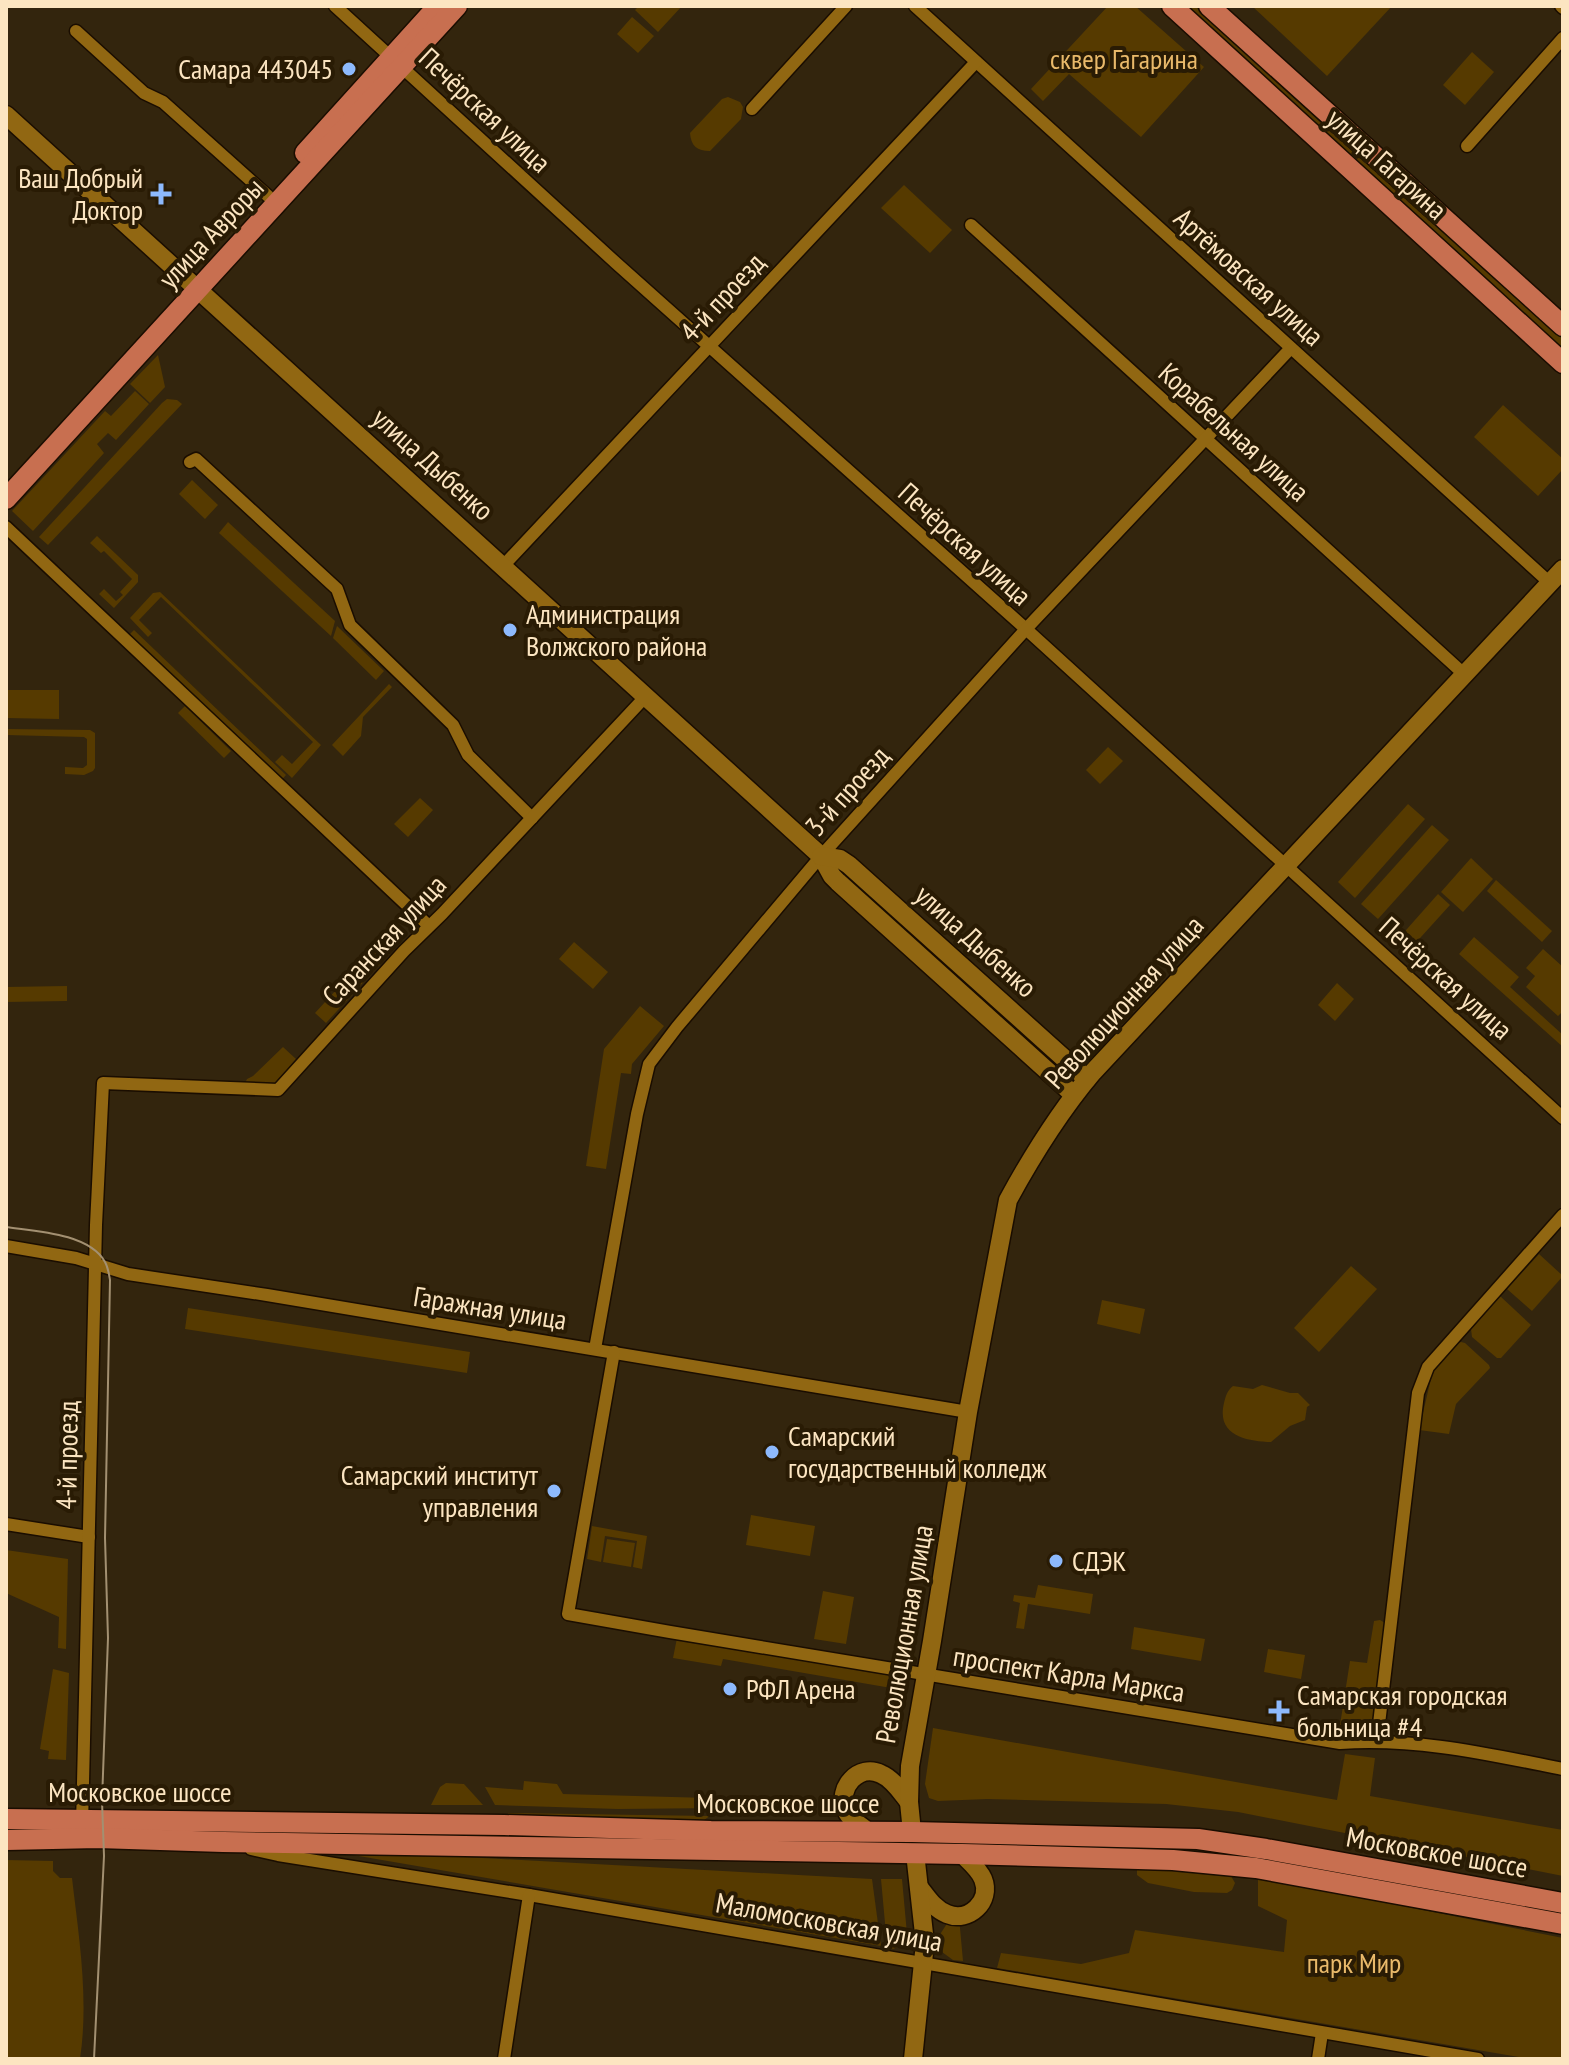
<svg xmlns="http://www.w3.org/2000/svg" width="1569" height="2065" viewBox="0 0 1569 2065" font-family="'PT Sans Narrow',sans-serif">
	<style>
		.green { fill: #563a00 }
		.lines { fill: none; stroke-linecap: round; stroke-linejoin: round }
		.minor-casing { stroke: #1a0d00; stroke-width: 15 }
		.secondary-casing { stroke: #1a0d00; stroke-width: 21 }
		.primary-casing { stroke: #1a0d00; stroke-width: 23 }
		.minor { stroke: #916712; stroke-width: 12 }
		.secondary { stroke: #916712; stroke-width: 18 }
		.primary { stroke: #c86f50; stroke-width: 20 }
		.tram { stroke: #a39071; stroke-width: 2 }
		.poi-dot { fill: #8db9fc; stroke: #291b04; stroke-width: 3 }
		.labels { text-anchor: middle; stroke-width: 8; stroke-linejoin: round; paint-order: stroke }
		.park-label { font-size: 28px; fill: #e9b96a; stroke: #291b04 }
		.poi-label { font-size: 28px; fill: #fce5c1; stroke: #291b04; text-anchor: start }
		.street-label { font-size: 28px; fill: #fce5c1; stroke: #291b04 }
	</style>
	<rect width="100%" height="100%" fill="#33250d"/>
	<g class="green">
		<polygon points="639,6 682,6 658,32 635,10"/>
		<polygon points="1108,6 1135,6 1204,67 1141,137 1069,74 1043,101 1031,89"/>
		<polygon points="1183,6 1195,6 1563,339 1563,351"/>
		<polygon points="1252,6 1392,6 1327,76"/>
		<polygon points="632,17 654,36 638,53 617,34"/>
		<polygon points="1472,52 1494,72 1465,105 1443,85"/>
		<path d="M728 97 740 102 743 107 741 119 710 151C697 151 691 146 690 133L722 99Z"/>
		<polygon points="904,185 952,230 930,253 881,208"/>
		<polygon points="158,355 165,387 150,403 130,384"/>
		<polygon points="135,391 149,404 116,440 108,433 97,444 104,453 33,531 12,511 105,411 111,416"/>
		<polygon points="167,399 177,400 182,404 48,545 39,537 162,403"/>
		<polygon points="1503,405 1563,459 1563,469 1538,496 1474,437"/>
		<polygon points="192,480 218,505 205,519 179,494"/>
		<polygon points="228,522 335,621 331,636 219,533"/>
		<polygon points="97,536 138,575 138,582 114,608 99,594 104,589 116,601 123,595 120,592 132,579 104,551 101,553 90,543"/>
		<polygon points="160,592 321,745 292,778 275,762 282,755 292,764 313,742 161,597 139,620 152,633 148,637 130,618 153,593"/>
		<polygon points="337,626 384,671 376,680 333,638"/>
		<polygon points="134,630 286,775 278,784 128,636"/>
		<polygon points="389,684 392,687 363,717 361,736 343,756 332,745"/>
		<polygon points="6,690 59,690 59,719 6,718"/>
		<polygon points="185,706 231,751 224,758 178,713"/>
		<polygon points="6,729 90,730 95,733 95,768 93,771 84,775 65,774 65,767 83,768 87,765 87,739 84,737 6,735"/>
		<polygon points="1108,747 1123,761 1100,784 1086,770"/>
		<polygon points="420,798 433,810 408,837 394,824"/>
		<polygon points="1408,804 1425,819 1355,898 1338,882"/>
		<polygon points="1432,825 1449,840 1378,919 1361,904"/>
		<polygon points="1471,858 1493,879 1463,912 1441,892"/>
		<polygon points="840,866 1060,1063 1059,1066 1056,1067 837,873 837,867"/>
		<polygon points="1496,880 1552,931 1542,942 1487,891"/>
		<polygon points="1438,894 1450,905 1411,948 1399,938"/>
		<polygon points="1474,937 1519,977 1510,987 1563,1035 1563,1047 1459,954"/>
		<polygon points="383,939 394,949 326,1023 315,1013"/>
		<polygon points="574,942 608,972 593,989 559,959"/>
		<polygon points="1543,949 1563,967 1563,1011 1558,1016 1526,987 1535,976 1526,968"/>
		<polygon points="1337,983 1354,999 1335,1021 1318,1005"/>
		<polygon points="67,986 67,1001 6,1002 6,987"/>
		<polygon points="640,1006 664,1026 632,1064 631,1074 621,1073 606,1169 586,1166 604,1049"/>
		<polygon points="283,1047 296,1059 274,1085 245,1083 247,1079 253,1076"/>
		<polygon points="1539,1254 1563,1276 1532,1311 1507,1289"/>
		<polygon points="1351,1266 1377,1289 1319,1352 1294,1328"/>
		<polygon points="1500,1296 1531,1325 1501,1358 1497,1358 1472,1337 1471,1329"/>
		<polygon points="1102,1300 1145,1309 1140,1334 1097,1324"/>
		<polygon points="188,1308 470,1352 467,1373 185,1329"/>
		<polygon points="1461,1342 1465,1343 1489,1365 1490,1368 1456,1404 1449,1434 1419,1430 1433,1370 1458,1343"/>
		<path d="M1262 1385 1290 1393H1298L1310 1405 1307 1407 1305 1420 1290 1426 1271 1442C1247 1441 1216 1436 1224 1403 1226 1395 1227 1391 1233 1386L1253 1389Z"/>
		<polygon points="751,1515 815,1526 810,1556 746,1545"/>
		<polygon points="592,1526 647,1536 642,1569 633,1567 637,1541 605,1536 601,1562 587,1559"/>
		<polygon points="607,1539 635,1543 631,1567 603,1562"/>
		<polygon points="6,1550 68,1559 66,1649 58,1648 59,1617 6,1593"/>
		<polygon points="1038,1585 1093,1594 1090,1614 1028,1604 1024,1629 1016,1628 1020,1603 1013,1601 1014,1595 1035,1598"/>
		<polygon points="823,1591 854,1597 846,1644 814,1639"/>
		<polygon points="1380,1620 1385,1623 1373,1723 1370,1728 1340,1725 1350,1661 1367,1663 1374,1621"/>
		<polygon points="1134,1627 1205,1639 1201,1661 1131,1649"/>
		<polygon points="677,1638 900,1677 897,1689 723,1659 721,1666 673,1658"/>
		<polygon points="1268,1649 1305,1655 1301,1679 1264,1672"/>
		<polygon points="53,1669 69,1673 66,1760 48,1759 49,1751 40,1749"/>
		<polygon points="933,1728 1337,1800 1345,1754 1375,1758 1370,1796 1563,1830 1563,1876 1238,1812 1166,1804 987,1799 938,1801 929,1798 925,1784"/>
		<polygon points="524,1781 557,1784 563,1794 709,1798 718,1808 618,1809 495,1805 485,1787 523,1790"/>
		<polygon points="446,1783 464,1784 483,1805 431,1805 440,1787"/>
		<polygon points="509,1813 710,1816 704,1820 510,1817 507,1815"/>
		<polygon points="318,1849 872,1879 881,1946"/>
		<path d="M6 1860 53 1861V1871L60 1878H72C79 1938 89 1999 80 2059H6Z"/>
		<polygon points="1140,1866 1231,1876 1235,1883 1232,1890 1227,1893 1194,1892 1148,1883 1137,1875 1137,1868"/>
		<polygon points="1258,1877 1563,1938 1563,2059 1531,2059 997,1968 1001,1953 1081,1964 1129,1953 1135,1930 1284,1952 1287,1920 1258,1906"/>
		<path d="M881 1879H902L907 1934C904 1942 901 1946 893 1949L888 1945 886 1934Z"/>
		<polygon points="959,1917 963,1961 953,1960 942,1952 939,1936 948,1922"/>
	</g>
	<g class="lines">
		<g class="minor-casing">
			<g id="minor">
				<polyline points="335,6 616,263 1026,629 1563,1118"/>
				<polyline points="915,6 1550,583"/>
				<polyline points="1561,6 1563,8"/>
				<polyline points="76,31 144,93 163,102 268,196"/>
				<polyline points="752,109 846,6"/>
				<polyline points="1467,146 1563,38"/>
				<polyline points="971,225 1465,675"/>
				<polyline points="190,462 196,459 337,589 350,625 453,725 468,755 532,818"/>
				<polyline points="6,527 429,926"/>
				<polyline points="503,566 976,62"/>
				<polyline points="6,1246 76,1258 128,1274 267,1295 968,1412"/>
				<polyline points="595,1349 637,1114 649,1064 677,1027 821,856 1026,629 1291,348"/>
				<path d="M614 1352 568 1614 670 1632 1340 1743C1419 1738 1487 1754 1563 1769"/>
				<polyline points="6,1524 89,1537"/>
				<polyline points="1377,1741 1418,1393 1428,1367 1563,1215"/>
				<polyline points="82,1826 96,1225 103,1083 278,1090 404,951 442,914 646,696"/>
				<polyline points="251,1849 278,1855 529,1895 1478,2059"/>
				<polyline points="504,2059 529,1895"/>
				<polyline points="1318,2059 1322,2033"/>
			</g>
		</g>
		<g class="secondary-casing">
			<g id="secondary">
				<polyline points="6,115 821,856 832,876 838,882 1074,1095"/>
				<polyline points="821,856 840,859 849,865 1087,1079"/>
				<path d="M869 1832C861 1826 850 1820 846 1810 836 1788 859 1763 881 1774 893 1779 901 1792 909 1802"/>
				<path d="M912 1832 909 1802 910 1766 932 1641 968 1412 1008 1200C1032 1156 1060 1111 1093 1072L1563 569"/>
				<path d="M919 1887C927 1897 934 1909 947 1914 969 1923 992 1901 983 1879 979 1869 969 1861 962 1854"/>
				<polyline points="913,2059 925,1943 915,1853"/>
			</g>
		</g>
		<g class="primary-casing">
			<g id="primary">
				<polyline points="1172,6 1563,363"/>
				<polyline points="1209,6 1563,326"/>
				<polyline points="305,153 438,6"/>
				<polyline points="6,499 457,6"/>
				<polyline points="6,1819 504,1825 711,1831 912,1832 1198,1839 1266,1849 1563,1903"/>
				<polyline points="6,1840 98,1838 223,1842 962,1854 1173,1860 1256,1868 1563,1924"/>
			</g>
		</g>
		<use href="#minor" class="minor"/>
		<use href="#secondary" class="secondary"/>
		<use href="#primary" class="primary"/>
		<path class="tram" d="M6 1227C34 1231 89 1233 105 1262 108 1267 109 1274 110 1280L105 1538 108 1638 102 1801 104 1856 94 2059"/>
	</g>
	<g class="poi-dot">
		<circle cx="349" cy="69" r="8"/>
		<path d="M157 182h8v8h8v8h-8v8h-8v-8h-8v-8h8z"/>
		<circle cx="510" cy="630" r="8"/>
		<circle cx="772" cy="1452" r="8"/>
		<circle cx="554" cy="1491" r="8"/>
		<circle cx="1056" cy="1561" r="8"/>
		<circle cx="730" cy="1689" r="8"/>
		<path d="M1275 1699h8v8h8v8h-8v8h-8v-8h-8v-8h8z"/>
	</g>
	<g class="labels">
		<g class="park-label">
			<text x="1124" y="69">сквер Гагарина</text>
			<text x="1354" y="1973">парк Мир</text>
		</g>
		<g class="poi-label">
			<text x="333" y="79" text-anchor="end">Самара 443045</text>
			<text x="143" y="188" text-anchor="end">Ваш Добрый<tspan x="143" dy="32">Доктор</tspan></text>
			<text x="526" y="624">Администрация<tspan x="526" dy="32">Волжского района</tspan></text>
			<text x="788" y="1446">Самарский<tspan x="788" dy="32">государственный колледж</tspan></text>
			<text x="538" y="1485" text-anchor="end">Самарский институт<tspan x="538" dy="32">управления</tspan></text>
			<text x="1072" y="1571">СДЭК</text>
			<text x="746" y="1699">РФЛ Арена</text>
			<text x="1297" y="1705">Самарская городская<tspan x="1297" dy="32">больница #4</tspan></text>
		</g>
		<g class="street-label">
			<text transform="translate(485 110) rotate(43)" y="10">Печёрская улица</text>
			<text transform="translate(1387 164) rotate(42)" y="10">улица Гагарина</text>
			<text transform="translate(211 233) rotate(-47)" y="10">улица Авроры</text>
			<text transform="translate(1249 277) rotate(42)" y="10">Артёмовская улица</text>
			<text transform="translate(722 297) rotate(-47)" y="10">4-й проезд</text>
			<text transform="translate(1234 432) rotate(42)" y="10">Корабельная улица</text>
			<text transform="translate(433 464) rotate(42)" y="10">улица Дыбенко</text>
			<text transform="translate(965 544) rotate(42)" y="10">Печёрская улица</text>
			<text transform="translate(847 791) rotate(-48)" y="10">3-й проезд</text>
			<text transform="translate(384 940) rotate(-47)" y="10">Саранская улица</text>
			<text transform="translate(976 941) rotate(42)" y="10">улица Дыбенко</text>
			<text transform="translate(1446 978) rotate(42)" y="10">Печёрская улица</text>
			<text transform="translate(1124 1002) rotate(-48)" y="10">Революционная улица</text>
			<text transform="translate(490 1308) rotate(9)" y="10">Гаражная улица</text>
			<text transform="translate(67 1455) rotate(-89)" y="10">4-й проезд</text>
			<text transform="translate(904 1634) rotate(-80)" y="10">Революционная улица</text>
			<text transform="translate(1069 1674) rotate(9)" y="10">проспект Карла Маркса</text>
			<text x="140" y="1802">Московское шоссе</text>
			<text x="788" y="1813">Московское шоссе</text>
			<text transform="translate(1437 1852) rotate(10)" y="10">Московское шоссе</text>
			<text transform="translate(829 1922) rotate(10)" y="10">Маломосковская улица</text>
		</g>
	</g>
	<rect width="1569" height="2065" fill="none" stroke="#fce5c1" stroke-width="16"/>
</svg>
